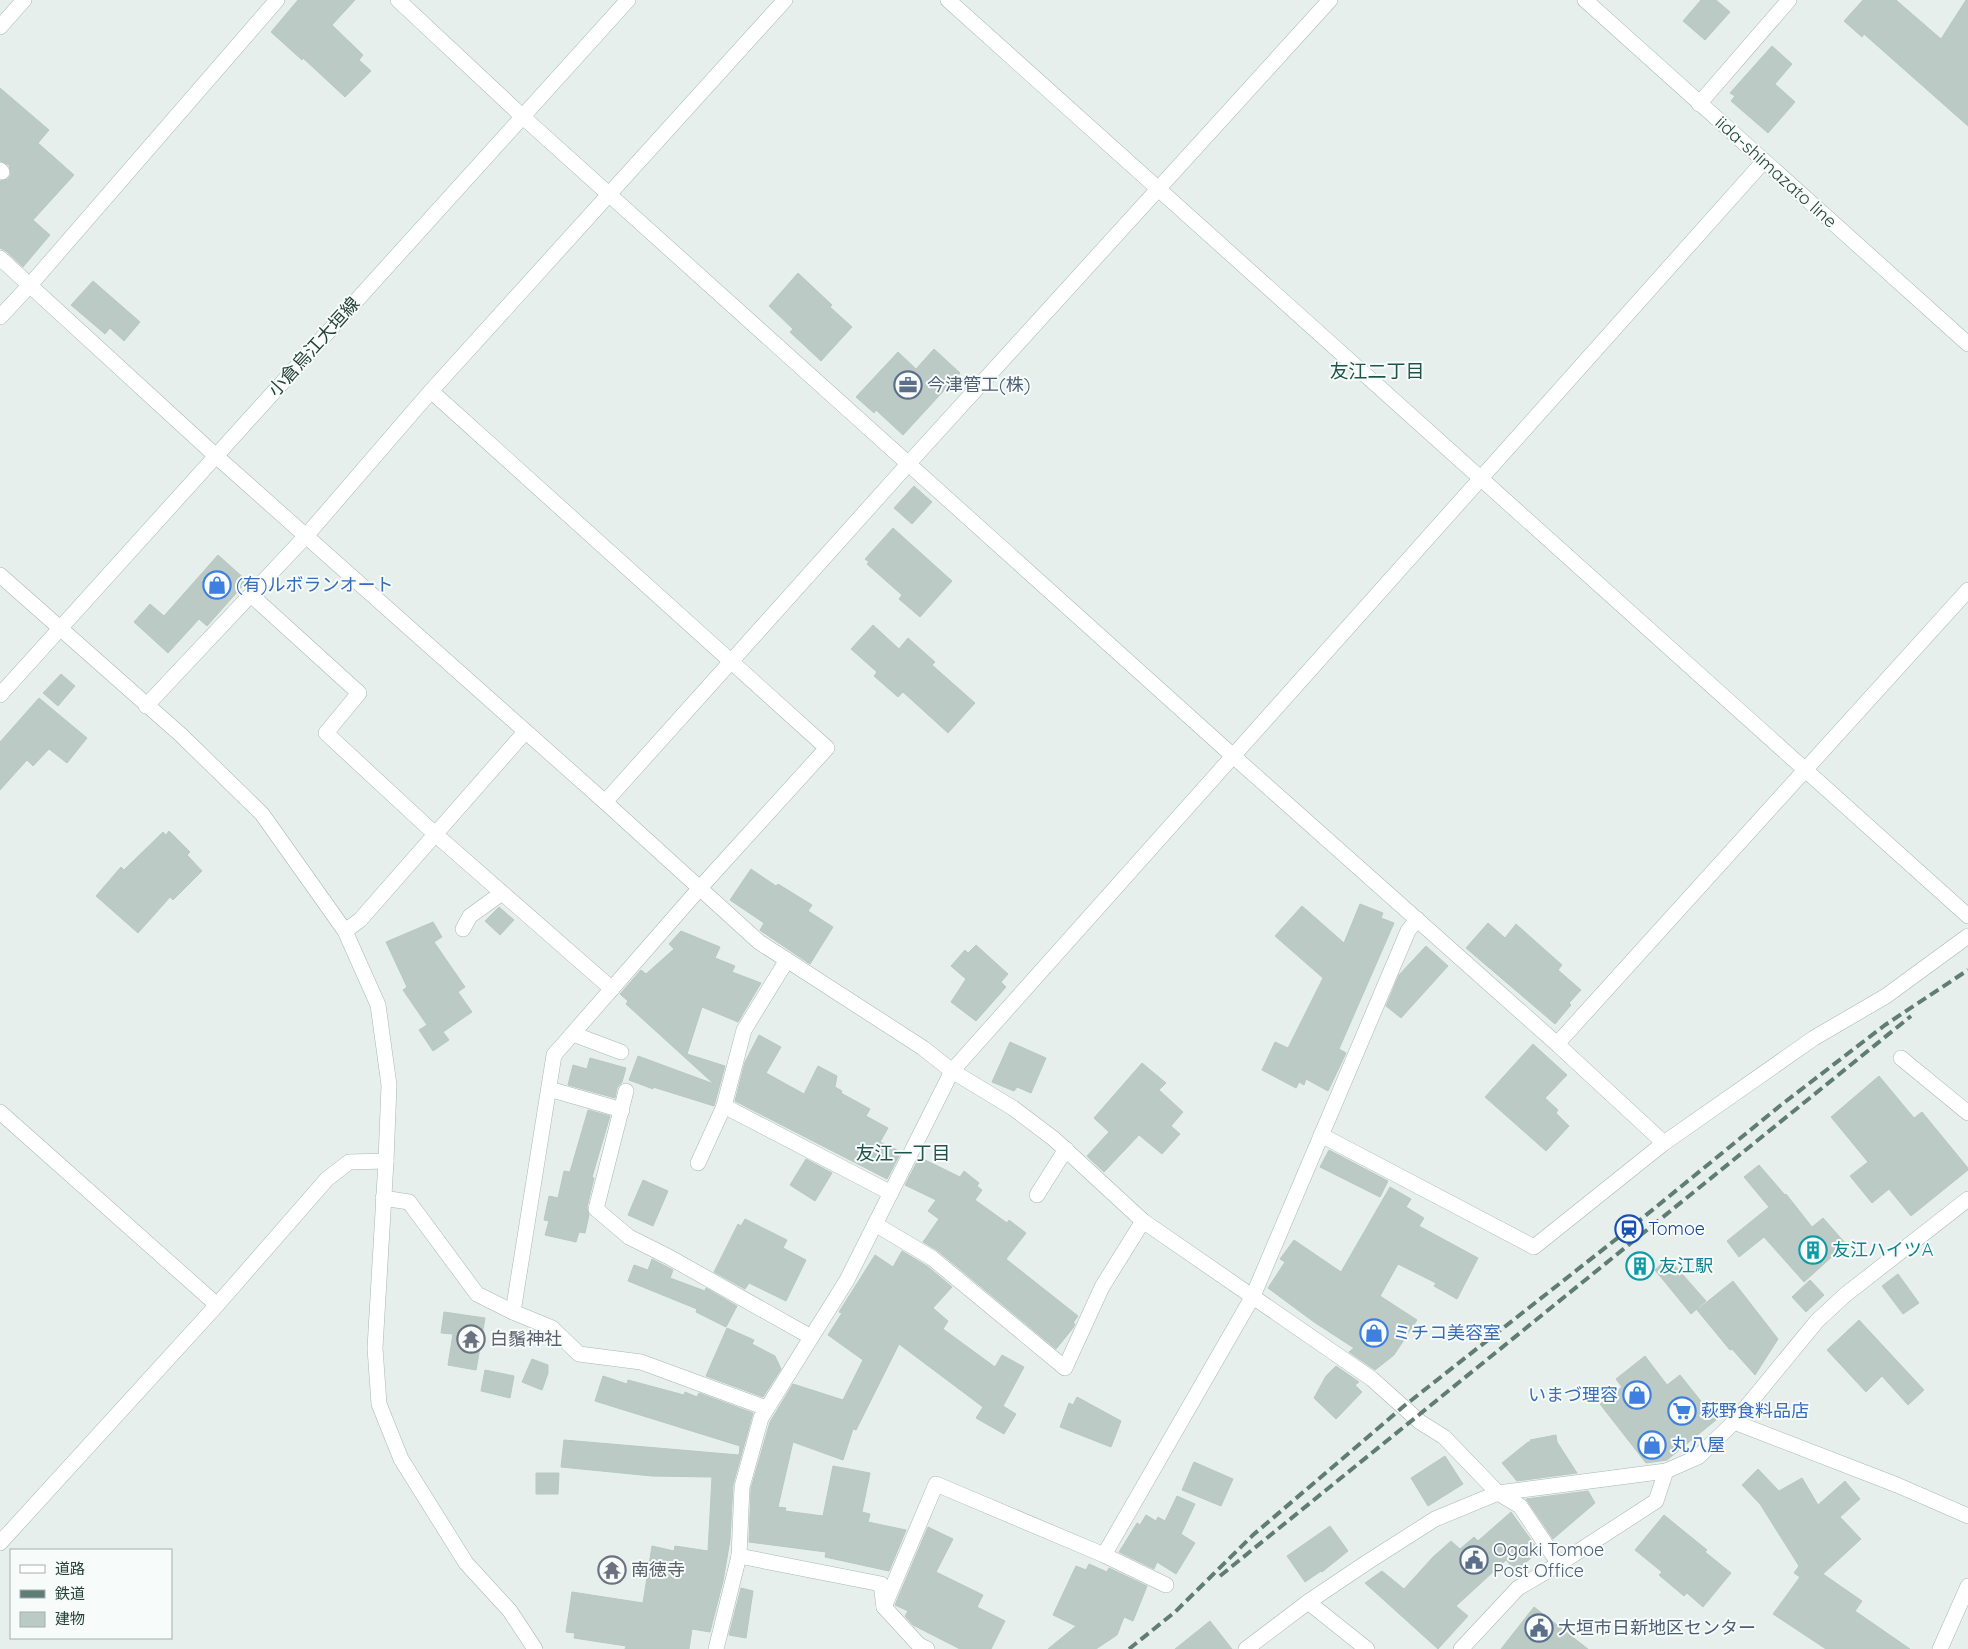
<svg xmlns="http://www.w3.org/2000/svg" width="1968" height="1649" viewBox="0 0 1968 1649" font-family="Quicksand,'Noto Sans JP',sans-serif">
	<style>
		.building { fill: #bbcac4; stroke: #b8c9c2 }
		.lines { fill: none; stroke-linecap: round; stroke-linejoin: round }
		.street-casing { stroke: #a8b8b2; stroke-width: 16 }
		.secondary-casing { stroke: #a4bbb3; stroke-width: 16 }
		.street { stroke: #fff; stroke-width: 15 }
		.secondary { stroke: #fff; stroke-width: 15 }
		.rail { stroke: #5f7d75; stroke-width: 4; stroke-dasharray: 10 5; stroke-linecap: butt }
		.labels { text-anchor: middle; stroke-width: 4; stroke-linejoin: round; paint-order: stroke }
		.street-label { font-size: 18px; fill: #24423a; stroke: #f7fbf9 }
		.service-label { font-size: 18px; fill: #4e5e75; stroke: #f7fbf9; text-anchor: start }
		.shop-label { font-size: 18px; fill: #366cbe; stroke: #f7fbf9; text-anchor: start }
		.transit-label { font-size: 18px; fill: #164399; stroke: #f7fbf9; text-anchor: start }
		.culture-label { font-size: 18px; fill: #0d838f; stroke: #f7fbf9; text-anchor: start }
		.worship-label { font-size: 18px; fill: #5b616d; stroke: #f7fbf9; text-anchor: start }
		.neighbourhood-label { font-size: 19px; fill: #1f5548; stroke: #f7fbf9 }
	</style>
	<rect width="100%" height="100%" fill="#e6efeb"/>
	<g class="building">
		<polygon points="298,0 355,0 332,25 363,55 359,60 371,71 345,97 303,58 302,60 271,32"/>
		<polygon points="1701,0 1716,0 1730,12 1705,40 1683,21"/>
		<polygon points="1863,0 1896,0 1941,39 1966,0 1968,0 1968,126 1864,34 1862,37 1844,21"/>
		<polygon points="1772,46 1792,64 1775,84 1795,102 1768,133 1731,101 1735,96 1730,93"/>
		<polygon points="0,88 49,130 38,143 74,175 33,220 50,235 23,267 6,251 0,248 0,181 8,179 11,174 9,165 0,161"/>
		<polygon points="798,273 832,305 830,307 852,327 821,361 790,332 793,329 769,306"/>
		<polygon points="93,281 140,322 124,341 110,328 105,334 71,305"/>
		<polygon points="934,349 960,373 903,435 876,410 874,413 856,397 898,352 916,369"/>
		<polygon points="914,486 932,502 912,524 894,508"/>
		<polygon points="893,528 952,581 920,617 899,599 902,595 867,564 869,562 865,559"/>
		<polygon points="218,555 247,581 207,626 199,619 168,653 134,622 150,604 164,616"/>
		<polygon points="873,625 899,649 908,638 935,662 932,665 975,703 948,733 903,692 898,697 874,676 877,672 851,649"/>
		<polygon points="61,674 75,686 58,706 43,693"/>
		<polygon points="39,698 87,738 67,763 49,749 33,766 27,760 0,790 0,742"/>
		<polygon points="169,831 190,852 187,855 202,871 173,900 170,897 138,933 96,896 121,867 124,870 163,832 166,835"/>
		<polygon points="751,869 776,886 778,884 812,905 808,911 833,927 810,964 761,931 760,930 764,923 730,900"/>
		<polygon points="1360,904 1383,913 1381,918 1394,923 1339,1049 1346,1053 1328,1091 1306,1079 1304,1085 1299,1082 1296,1088 1262,1070 1275,1042 1288,1048 1323,978 1275,936 1302,906 1344,943"/>
		<polygon points="499,907 514,920 500,935 485,921"/>
		<polygon points="433,922 442,937 434,942 465,987 458,992 472,1012 443,1032 449,1040 433,1051 419,1030 427,1025 403,990 407,987 386,942"/>
		<polygon points="1488,923 1505,938 1516,924 1562,965 1558,970 1581,990 1569,1003 1571,1005 1555,1024 1466,948"/>
		<polygon points="681,931 720,947 715,958 735,966 732,972 761,983 738,1022 702,1007 687,1054 725,1066 714,1106 653,1087 653,1089 629,1080 638,1056 714,1084 626,1004 628,1001 620,994 641,970 646,974 674,949 669,944"/>
		<polygon points="976,945 1008,974 1001,982 1006,987 976,1021 951,1002 966,979 951,966 965,950 968,953"/>
		<polygon points="1426,946 1448,966 1401,1018 1386,1006 1399,975"/>
		<polygon points="759,1035 781,1047 766,1073 804,1094 818,1066 837,1076 835,1087 842,1091 841,1093 870,1109 866,1116 888,1128 880,1142 901,1152 887,1179 735,1101 745,1062"/>
		<polygon points="1010,1042 1046,1058 1031,1093 1017,1087 1014,1091 992,1082"/>
		<polygon points="1533,1044 1567,1075 1545,1098 1558,1110 1556,1113 1569,1126 1546,1151 1485,1097"/>
		<polygon points="590,1058 626,1068 622,1082 617,1088 615,1098 568,1085 573,1065 587,1069"/>
		<polygon points="1142,1063 1166,1083 1159,1090 1183,1112 1171,1126 1180,1134 1162,1154 1139,1135 1104,1172 1087,1156 1109,1132 1094,1118"/>
		<polygon points="1879,1076 1914,1118 1922,1112 1968,1168 1968,1170 1911,1216 1889,1189 1872,1203 1850,1176 1868,1162 1831,1117"/>
		<polygon points="588,1110 610,1116 592,1177 594,1178 587,1207 589,1215 585,1233 579,1232 576,1242 545,1235 549,1221 544,1220 549,1196 558,1198 564,1171 570,1172"/>
		<polygon points="1329,1150 1388,1181 1380,1197 1320,1167"/>
		<polygon points="921,1158 960,1177 964,1171 979,1183 977,1186 982,1190 975,1200 1007,1223 1009,1220 1026,1233 1006,1259 1078,1316 1073,1323 1075,1324 1073,1328 1056,1349 938,1251 923,1242 939,1219 928,1211 936,1200 905,1185 918,1160 920,1161"/>
		<polygon points="806,1159 832,1173 815,1201 790,1185"/>
		<polygon points="1759,1165 1785,1195 1786,1194 1812,1227 1823,1218 1846,1244 1804,1282 1764,1237 1739,1257 1727,1241 1769,1207 1744,1177"/>
		<polygon points="643,1180 668,1191 653,1226 628,1215"/>
		<polygon points="1390,1187 1411,1199 1406,1207 1424,1218 1419,1226 1478,1258 1457,1299 1434,1286 1436,1283 1398,1264 1380,1296 1417,1320 1394,1355 1375,1370 1349,1352 1354,1348 1314,1322 1268,1288 1285,1262 1280,1259 1294,1240 1341,1272"/>
		<polygon points="745,1219 787,1240 783,1248 806,1260 786,1301 749,1283 745,1289 714,1272 738,1224 741,1226"/>
		<polygon points="902,1251 927,1266 952,1287 933,1308 948,1321 943,1329 995,1367 1002,1355 1024,1367 1003,1406 1016,1414 1004,1434 976,1418 983,1407 899,1344 856,1430 853,1429 843,1460 793,1442 778,1507 786,1508 785,1511 823,1516 833,1466 870,1473 862,1512 870,1514 868,1522 906,1530 889,1571 825,1557 826,1552 749,1542 751,1488 770,1422 793,1384 843,1400 863,1360 828,1335 842,1313 839,1312 875,1255 893,1267"/>
		<polygon points="1668,1258 1706,1301 1691,1314 1655,1270"/>
		<polygon points="652,1259 673,1270 670,1278 705,1291 706,1288 737,1306 726,1327 696,1312 697,1309 628,1281 634,1265 648,1270"/>
		<polygon points="1898,1274 1919,1303 1903,1314 1882,1286"/>
		<polygon points="1810,1280 1824,1295 1806,1312 1792,1297"/>
		<polygon points="1733,1281 1778,1339 1755,1375 1732,1349 1730,1350 1697,1310"/>
		<polygon points="444,1312 485,1318 476,1370 448,1365 453,1334 441,1333"/>
		<polygon points="1859,1320 1924,1390 1908,1405 1882,1376 1866,1392 1827,1350"/>
		<polygon points="727,1328 754,1340 752,1344 775,1356 781,1369 763,1397 706,1376"/>
		<polygon points="1645,1356 1667,1385 1680,1375 1716,1420 1667,1460 1646,1463 1600,1404 1622,1387 1616,1379"/>
		<polygon points="532,1359 548,1365 548,1373 542,1390 522,1382"/>
		<polygon points="1336,1366 1359,1382 1355,1385 1362,1392 1336,1419 1314,1398 1326,1376"/>
		<polygon points="485,1370 514,1376 510,1398 481,1391"/>
		<polygon points="603,1376 627,1384 628,1380 684,1395 685,1392 697,1397 699,1393 753,1413 733,1485 730,1540 723,1581 710,1632 692,1629 689,1649 625,1649 626,1646 574,1638 575,1633 566,1632 572,1592 643,1603 652,1546 674,1551 675,1546 708,1551 712,1477 652,1476 561,1467 564,1440 739,1455 740,1446 595,1401"/>
		<polygon points="1077,1397 1121,1421 1111,1447 1060,1427 1069,1403 1073,1405"/>
		<polygon points="1556,1435 1557,1442 1577,1473 1517,1481 1502,1463 1528,1442 1531,1442 1530,1440"/>
		<polygon points="1445,1456 1463,1484 1428,1506 1411,1478"/>
		<polygon points="1194,1462 1233,1479 1221,1506 1182,1490"/>
		<polygon points="1758,1469 1779,1491 1802,1478 1818,1505 1845,1481 1860,1499 1840,1517 1861,1539 1823,1574 1862,1601 1855,1611 1910,1649 1826,1649 1773,1614 1800,1577 1794,1573 1799,1566 1760,1504 1742,1485"/>
		<polygon points="536,1473 559,1473 558,1494 536,1494"/>
		<polygon points="1588,1491 1595,1503 1553,1539 1526,1499"/>
		<polygon points="1177,1496 1195,1504 1181,1534 1195,1543 1176,1574 1157,1562 1154,1569 1119,1552 1137,1523 1140,1525 1146,1515 1156,1521 1158,1517 1165,1521"/>
		<polygon points="1511,1512 1539,1551 1516,1571 1506,1560 1456,1606 1468,1616 1438,1649 1365,1583 1382,1571 1404,1589 1433,1557 1451,1541 1460,1549 1474,1537 1478,1541"/>
		<polygon points="1664,1515 1707,1550 1705,1552 1731,1573 1703,1607 1687,1593 1684,1596 1659,1575 1662,1572 1635,1550"/>
		<polygon points="1330,1526 1348,1551 1322,1572 1321,1571 1305,1582 1287,1556"/>
		<polygon points="928,1527 953,1539 936,1572 983,1595 977,1607 1005,1621 991,1649 960,1649 913,1625 905,1616 908,1611 895,1605"/>
		<polygon points="1089,1564 1107,1572 1109,1568 1147,1586 1133,1621 1124,1617 1117,1635 1096,1649 1048,1649 1076,1626 1053,1615 1076,1566 1086,1570"/>
		<polygon points="741,1588 753,1591 746,1638 729,1635"/>
		<polygon points="1534,1607 1588,1649 1501,1649"/>
		<polygon points="1210,1621 1232,1649 1175,1649"/>
	</g>
	<g class="lines">
		<g class="street-casing">
			<g id="street">
				<polyline points="398,0 523,117 1232,755 1557,1044 1968,590"/>
				<polyline points="948,0 1968,916"/>
				<polyline points="0,27 24,0"/>
				<polyline points="1699,104 1789,0"/>
				<polyline points="0,170 2,172"/>
				<polyline points="0,258 216,456 605,802 759,942 923,1048 952,1071 1013,1108 1054,1139 1143,1221 1372,1379 1420,1422 1444,1437 1498,1493 1520,1506 1559,1564"/>
				<polyline points="0,317 30,285 277,0"/>
				<polyline points="431,391 827,748 699,889 554,1055 513,1312"/>
				<polyline points="0,575 181,735 262,814 345,931 378,1005 389,1085 386,1161 349,1162 327,1179 217,1305 0,1543"/>
				<polyline points="251,595 359,693 326,733 435,834 612,989"/>
				<polyline points="146,706 306,536 431,391 785,0"/>
				<polyline points="605,802 909,463 1330,0"/>
				<polyline points="463,929 470,916 502,893"/>
				<polyline points="345,931 360,920 525,732"/>
				<polyline points="787,960 744,1030 724,1106 891,1193"/>
				<polyline points="573,1034 621,1052"/>
				<polyline points="1901,1058 1968,1113"/>
				<polyline points="549,1089 622,1110"/>
				<polyline points="626,1091 596,1209 629,1237 669,1257 811,1337"/>
				<polyline points="0,1112 217,1305"/>
				<polyline points="1321,1135 1534,1247 1664,1143 1557,1044"/>
				<polyline points="1664,1143 1814,1038 1886,996 1968,936"/>
				<polyline points="386,1161 375,1348 379,1404 401,1459 466,1563 510,1611 535,1649"/>
				<polyline points="698,1163 724,1106"/>
				<polyline points="1037,1195 1066,1149"/>
				<polyline points="383,1198 409,1202 477,1294 513,1312 552,1328 579,1354 641,1362 766,1408"/>
				<polyline points="875,1224 932,1258 1065,1368 1102,1287 1143,1221"/>
				<polyline points="1734,1422 1897,1485 1968,1516"/>
				<polyline points="1104,1555 1166,1585"/>
				<polyline points="1308,1602 1367,1649"/>
				<polyline points="884,1607 936,1484 1104,1555 1253,1296 1408,931 1417,919"/>
				<polyline points="716,1649 739,1556"/>
				<polyline points="927,1649 919,1645 884,1607 881,1584 739,1556 742,1487 761,1418 847,1280 952,1071 1764,161"/>
				<polyline points="1246,1649 1308,1602 1366,1563 1435,1519 1498,1493 1666,1471 1698,1457 1734,1422 1817,1321 1845,1295 1968,1199"/>
				<polyline points="1461,1649 1518,1588 1559,1564 1656,1501 1666,1471"/>
				<polyline points="1940,1649 1968,1586"/>
			</g>
		</g>
		<g class="secondary-casing">
			<g id="secondary">
				<polyline points="1585,0 1968,344"/>
				<polyline points="0,695 628,0"/>
			</g>
		</g>
		<use href="#street" class="street"/>
		<use href="#secondary" class="secondary"/>
		<g class="rail">
			<polyline points="1220,1576 1911,1016"/>
			<polyline points="1129,1649 1175,1612 1253,1535 1404,1406 1629,1229 1781,1105 1885,1025 1968,970"/>
		</g>
	</g>
	<defs>
		<g id="office-ring" transform="scale(1.4375)"><circle r="9.5" fill="#f7fbf9" stroke="#5c6f8a" stroke-width="1.5"/><path d="M-6-3h4V-5.5h4V-3h4V5H-6ZM-1-4.5V-3h2v-1.5ZM-6 0V1H6V0Z" fill="#5c6f8a"/></g>
		<g id="shop-ring" transform="scale(1.4375)"><circle r="9.5" fill="#f7fbf9" stroke="#3f7fe0" stroke-width="1.5"/><path d="M-5-2.5h2.3a2.7 3.5 0 0 1 5.4 0H5L5.5 6h-11ZM-1.5-2.5h3a1.5 2.3 0 0 0-3 0Z" fill="#3f7fe0"/></g>
		<g id="station-ring" transform="scale(1.4375)"><circle r="9.5" fill="#f7fbf9" stroke="#1a4fb4" stroke-width="1.5"/><path d="M-3-6H3Q5-6 5-4V2Q5 4 3 4L4.5 6H3L1.5 4h-3L-3 6H-4.5L-3 4Q-5 4-5 2V-4Q-5-6-3-6ZM-3.5-4v3h7v-3ZM-3.5 1v1.5H-2V1ZM2 1v1.5H3.5V1Z" fill="#1a4fb4"/></g>
		<g id="building-ring" transform="scale(1.4375)"><circle r="9.5" fill="#f7fbf9" stroke="#0f9aa8" stroke-width="1.5"/><path d="M-4-6H4V6H1V3H-1V6H-4ZM-2.5-4.3h1.7v1.8h-1.7ZM.8-4.3h1.7v1.8H.8ZM-2.5-1h1.7V.8h-1.7ZM.8-1h1.7V.8H.8Z" fill="#0f9aa8"/></g>
		<g id="temple-ring" transform="scale(1.4375)"><circle r="9.5" fill="#f7fbf9" stroke="#6b7280" stroke-width="1.5"/><path d="M0-6L5-2H3V0L6.5 2.5H4V6H1.5V3h-3V6H-4V2.5H-6.5L-3 0V-2H-5Z" fill="#6b7280"/></g>
		<g id="supermarket-ring" transform="scale(1.4375)"><circle r="9.5" fill="#f7fbf9" stroke="#3f7fe0" stroke-width="1.5"/><path d="M-6-5.5h2.5l.6 2H6L4.5 2H-2.5L-4.4-4H-6ZM-1.5 3.2a1.3 1.3 0 1 0 .1 0ZM3 3.2a1.3 1.3 0 1 0 .1 0Z" fill="#3f7fe0"/></g>
		<g id="civic-ring" transform="scale(1.4375)"><circle r="9.5" fill="#f7fbf9" stroke="#5c6f8a" stroke-width="1.5"/><path d="M-.6-6.5H3V-4.5H.6V-3L4-1V1h2V6H-6V1h2V-1L-.6-3ZM-1.2 2.5V6h2.4V2.5Z" fill="#5c6f8a"/></g>
	</defs>
	<g fill-rule="evenodd">
		<use href="#office-ring" x="908" y="385"/>
		<use href="#shop-ring" x="217" y="585"/>
		<use href="#station-ring" x="1629" y="1229"/>
		<use href="#building-ring" x="1813" y="1250"/>
		<use href="#building-ring" x="1640" y="1266"/>
		<use href="#shop-ring" x="1374" y="1333"/>
		<use href="#temple-ring" x="471" y="1339"/>
		<use href="#shop-ring" x="1637" y="1395"/>
		<use href="#supermarket-ring" x="1682" y="1411"/>
		<use href="#shop-ring" x="1652" y="1445"/>
		<use href="#civic-ring" x="1474" y="1560"/>
		<use href="#temple-ring" x="612" y="1570"/>
		<use href="#civic-ring" x="1539" y="1628"/>
	</g>
	<g class="labels">
		<g class="street-label">
			<text transform="translate(1776 172) rotate(42)" y="6">iida-shimazato line</text>
			<text transform="translate(314 347) rotate(-48)" y="6">小倉烏江大垣線</text>
		</g>
		<g class="service-label">
			<text x="927" y="391">今津管工(株)</text>
			<text x="1493" y="1556">Ogaki Tomoe<tspan x="1493" dy="21">Post Office</tspan></text>
			<text x="1558" y="1634">大垣市日新地区センター</text>
		</g>
		<g class="shop-label">
			<text x="236" y="591">(有)ルボランオート</text>
			<text x="1393" y="1339">ミチコ美容室</text>
			<text x="1618" y="1401" text-anchor="end">いまづ理容</text>
			<text x="1701" y="1417">萩野食料品店</text>
			<text x="1671" y="1451">丸八屋</text>
		</g>
		<g class="transit-label">
			<text x="1648" y="1235">Tomoe</text>
		</g>
		<g class="culture-label">
			<text x="1832" y="1256">友江ハイツA</text>
			<text x="1659" y="1272">友江駅</text>
		</g>
		<g class="worship-label">
			<text x="490" y="1345">白鬚神社</text>
			<text x="631" y="1576">南徳寺</text>
		</g>
		<g class="neighbourhood-label">
			<text x="1377" y="378">友江二丁目</text>
			<text x="903" y="1160">友江一丁目</text>
		</g>
	</g>
	<rect x="10" y="1549" width="162" height="90" fill="#f7fbf9" stroke="#a3b1ad"/>
	<rect x="20" y="1565" width="25" height="8" fill="#ffffff" stroke="#a3b1ad"/>
	<text x="55" y="1574" font-size="15" fill="#24423a">道路</text>
	<rect x="20" y="1590" width="25" height="8" fill="#5f7d75" stroke="#a3b1ad"/>
	<text x="55" y="1599" font-size="15" fill="#24423a">鉄道</text>
	<rect x="20" y="1612" width="25" height="15" fill="#bbcac4" stroke="#a3b1ad"/>
	<text x="55" y="1624" font-size="15" fill="#24423a">建物</text>
</svg>
